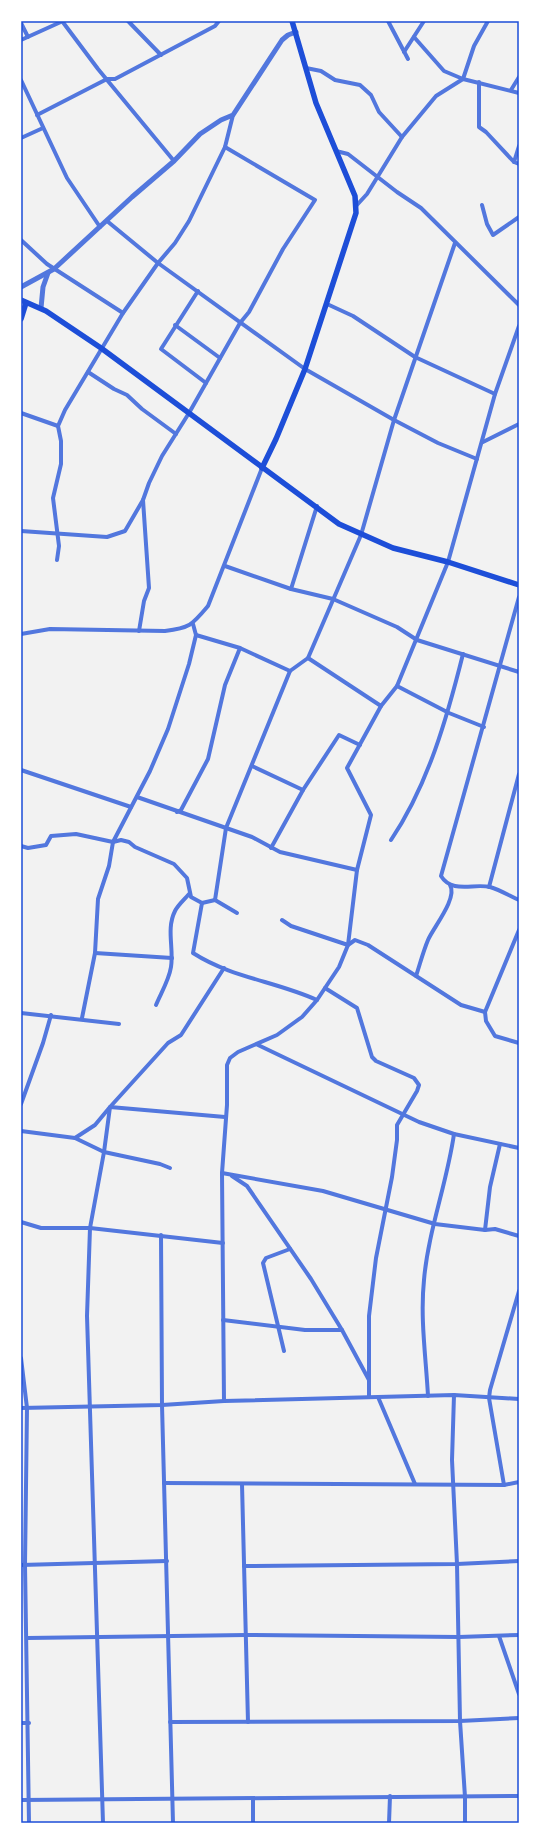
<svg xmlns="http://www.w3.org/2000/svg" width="540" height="1844" viewBox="0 0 540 1844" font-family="Roboto,sans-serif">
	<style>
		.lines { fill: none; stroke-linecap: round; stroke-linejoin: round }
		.minor { stroke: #5277de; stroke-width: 4 }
		.tertiary { stroke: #5277de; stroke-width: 5 }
		.secondary { stroke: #1d4ed8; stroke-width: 5.5 }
		.neatline { fill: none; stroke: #1d4ed8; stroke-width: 1.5 }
	</style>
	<rect width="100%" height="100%" fill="#f2f2f2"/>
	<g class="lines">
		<g class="minor">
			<polyline points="62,21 98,69 174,161"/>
			<polyline points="128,21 161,55"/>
			<polyline points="388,21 408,59"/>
			<polyline points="21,23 28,37"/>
			<polyline points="414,37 444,71 463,79 519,93"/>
			<polyline points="21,40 63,21"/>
			<polyline points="404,52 424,21"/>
			<polyline points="306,68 321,71 335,80 360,85 371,95 379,112 402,137"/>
			<polyline points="21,80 67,178 100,227"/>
			<polyline points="479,82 479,127 486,132 514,162 519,164"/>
			<polyline points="511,90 519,77"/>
			<polyline points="37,115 107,79 115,79 215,26 219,21"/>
			<polyline points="21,138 43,128"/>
			<polyline points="336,151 348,154 397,192 421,208 519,305"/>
			<polyline points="514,162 519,146"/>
			<polyline points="482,205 487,224 493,235 519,217"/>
			<polyline points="356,206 367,194 402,137 436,96 463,79 474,46 488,21"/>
			<polyline points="107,221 158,263 305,369 394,420 438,443 477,459"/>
			<polyline points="21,240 47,264 123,313"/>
			<polyline points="198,291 161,349 206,383"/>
			<polyline points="327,304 353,316 415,357 495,394"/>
			<polyline points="175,325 220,358"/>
			<polyline points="88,372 114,389 127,395 142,409 176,434"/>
			<polyline points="21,413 58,426"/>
			<polyline points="483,442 519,424"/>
			<polyline points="21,531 107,537 125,531 143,500 149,483 162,456 189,413 240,323 249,312 283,249 315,200 225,147"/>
			<polyline points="57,560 59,546 53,498 61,464 61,441 58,426 65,410 123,313 158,263 175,243 189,221 225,147 233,115"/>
			<polyline points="225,566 291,589 333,599 397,627 417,640 519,672"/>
			<polyline points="291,589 317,506"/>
			<path d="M519 597 441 876C452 894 474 883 490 887 500 890 510 896 519 900"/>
			<polyline points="139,631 144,601 149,588 143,500"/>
			<path d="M21 634 50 629 165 631C190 628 192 625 208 606L262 468"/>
			<polyline points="196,635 240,648 290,671 308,658 361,535 394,420 455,243"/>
			<polyline points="308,658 381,706 397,686 448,562 495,394 519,326"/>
			<polyline points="397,686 449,713 484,727"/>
			<polyline points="252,766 303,790"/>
			<polyline points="21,770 131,807"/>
			<polyline points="137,797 252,837 280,852 357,870"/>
			<polyline points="177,812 181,810 208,759 225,685 240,648"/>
			<path d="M391 840C428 785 447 718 463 654"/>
			<polyline points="21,846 28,848 46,845 51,836 76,834 113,842 121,840 129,842 135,847 174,864 187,878 191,897 202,903 215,900 237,913"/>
			<polyline points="271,848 303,790 339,735 360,745"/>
			<polyline points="489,887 519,774"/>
			<polyline points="215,900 226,828 290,671"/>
			<path d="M202 903 193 953C232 978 275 981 317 1000"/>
			<polyline points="282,920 291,926 348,945 355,940 368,945 461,1005 485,1012 486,1021 495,1036 519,1043"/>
			<polyline points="95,953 172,958"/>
			<path d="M416 976C420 964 423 952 428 940 433 928 458 898 450 885"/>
			<polyline points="325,988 357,1008 372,1057 376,1061 414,1078 419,1085 417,1091 397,1125 397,1140 392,1177 376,1258 369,1316 369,1397"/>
			<path d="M156 1005C161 993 169 980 171 967 174 948 166 929 175 911 178 905 184 900 189 894"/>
			<polyline points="485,1012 519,930"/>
			<polyline points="21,1013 119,1024"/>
			<polyline points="82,1018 95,953 98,899 109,866 113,842 150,771 168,729 189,664 196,635 193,624"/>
			<polyline points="258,1045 419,1122 454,1134 519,1148"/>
			<polyline points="21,1104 43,1043 51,1015"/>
			<polyline points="21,1131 75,1138 104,1152 160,1164 170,1168"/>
			<polyline points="75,1138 95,1125 110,1107 225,1117"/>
			<polyline points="222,1173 323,1191 435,1224 485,1230 495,1229 519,1236"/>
			<polyline points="232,1176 247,1186 311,1279 342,1330 369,1380"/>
			<polyline points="21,1222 41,1228 90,1228 223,1243"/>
			<polyline points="485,1230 490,1187 500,1144"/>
			<polyline points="161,1235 162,1405 173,1823"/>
			<polyline points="223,1320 305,1330 342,1330"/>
			<polyline points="284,1351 263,1263 266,1258 290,1249"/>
			<polyline points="21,1358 27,1408 25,1565 29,1823"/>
			<polyline points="454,1395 452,1460 457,1564 460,1721 465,1797 465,1823"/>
			<path d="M428 1396C426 1358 420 1318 424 1280 428 1232 447 1183 454 1134"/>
			<polyline points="378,1397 415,1484"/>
			<polyline points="224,1401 222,1173 227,1105 227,1065 230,1058 238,1052 277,1035 302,1017 317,1000 339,967 348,945 357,870 371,815 347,768 381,706"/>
			<polyline points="21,1408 162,1405 224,1401 454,1395 519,1399"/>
			<polyline points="164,1483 504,1485 519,1482"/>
			<polyline points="242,1484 248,1722"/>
			<polyline points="504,1485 489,1398 490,1390 519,1291"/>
			<polyline points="21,1565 167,1561"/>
			<polyline points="244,1566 457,1564 519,1561"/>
			<polyline points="499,1636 519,1694"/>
			<polyline points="27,1638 246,1635 459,1637 519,1635"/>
			<polyline points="170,1722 460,1721 519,1718"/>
			<polyline points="21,1723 29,1723"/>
			<polyline points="21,1800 519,1796"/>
			<polyline points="103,1823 87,1316 90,1228 104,1152 110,1107 168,1043 181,1035 224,968"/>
			<polyline points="253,1823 253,1799"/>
			<polyline points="389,1823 390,1796"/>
		</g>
		<g class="tertiary">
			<polyline points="21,287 54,269 132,197 174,161 200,134 221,120 233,115 282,40 288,35 296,32"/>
			<polyline points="41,308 43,287 48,273"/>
		</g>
		<g class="secondary">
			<polyline points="21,300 46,311 101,348 339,524 393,548 448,562 519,585"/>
			<polyline points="21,319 26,303"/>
			<polyline points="262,468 276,439 305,369 356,213 355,196 316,103 292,21"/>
		</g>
	</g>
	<rect width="540" height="1844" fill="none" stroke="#ffffff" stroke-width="44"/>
	<rect x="22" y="22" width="496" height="1800" class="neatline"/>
</svg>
